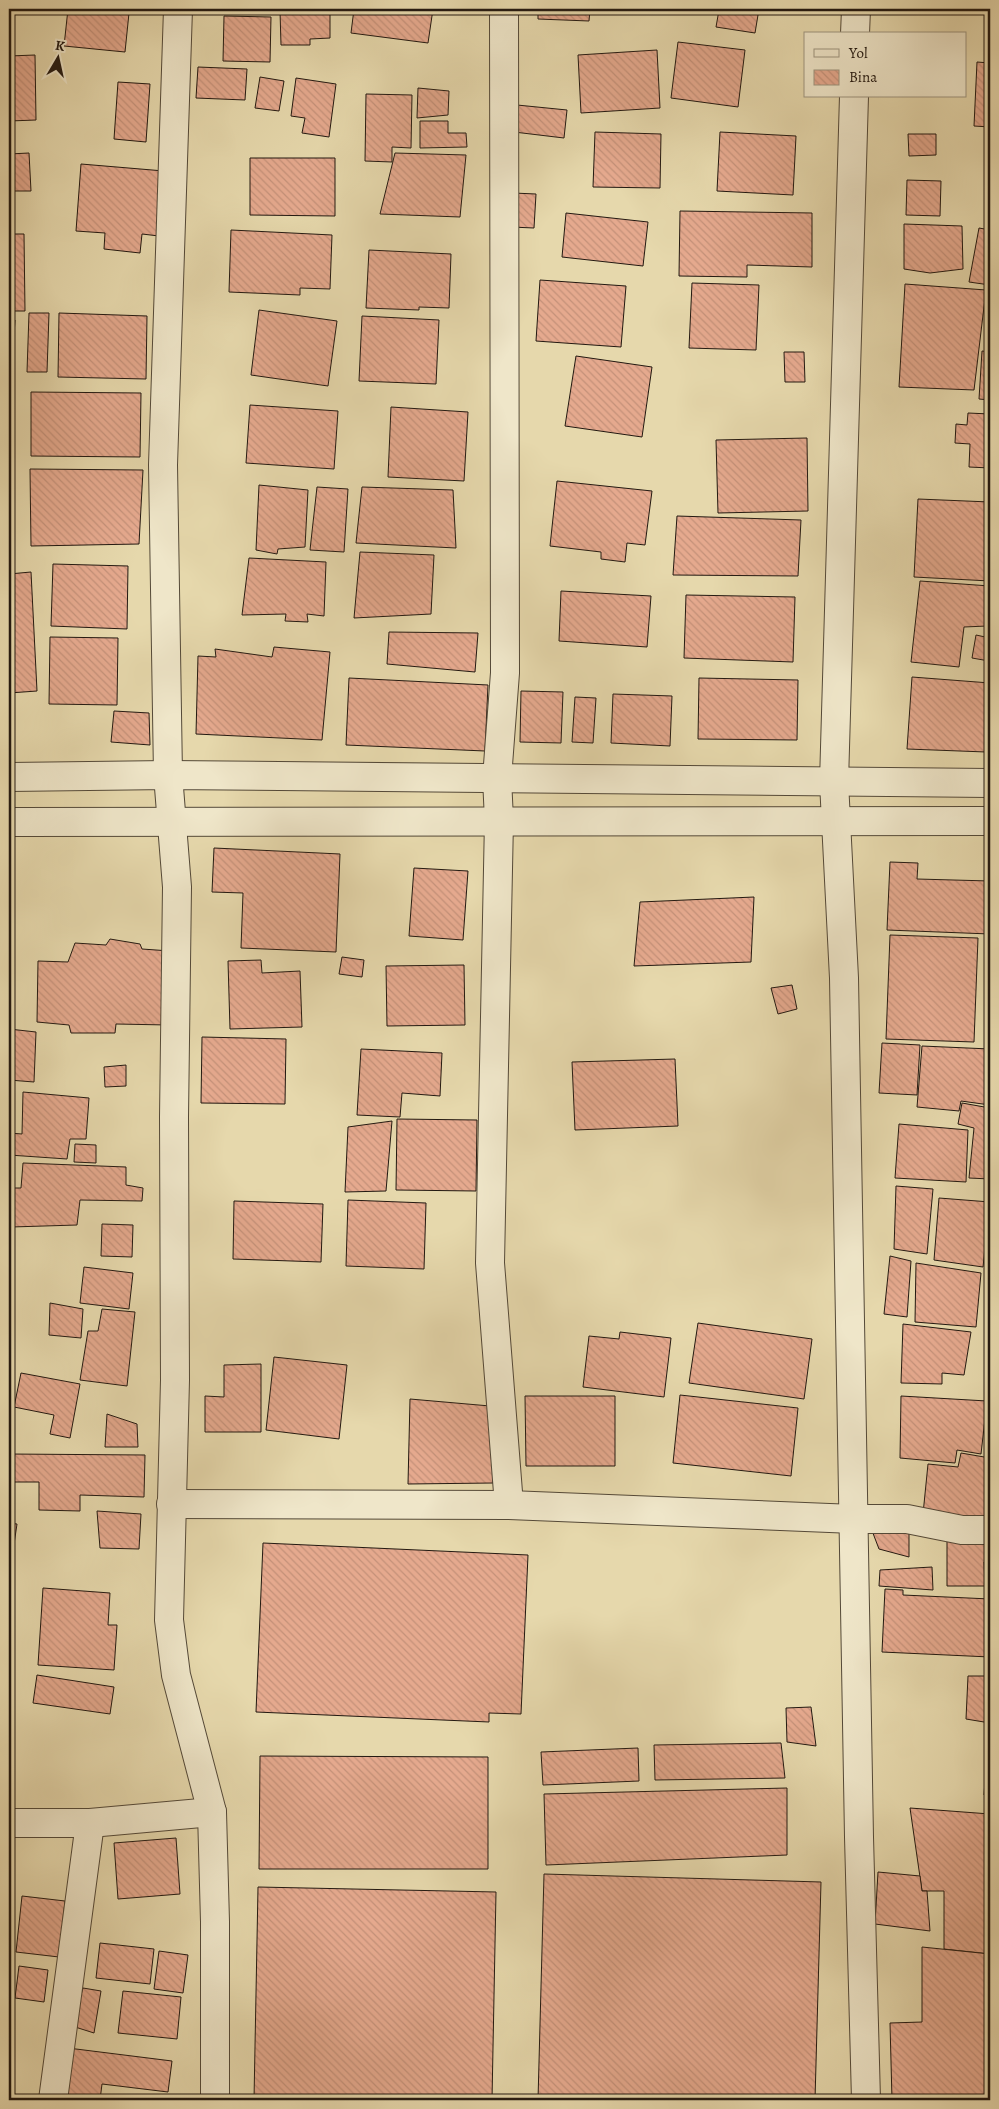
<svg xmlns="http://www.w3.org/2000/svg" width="999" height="2109" viewBox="0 0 999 2109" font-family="Alegreya,serif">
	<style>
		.building { fill: url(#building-back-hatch); stroke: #231911 }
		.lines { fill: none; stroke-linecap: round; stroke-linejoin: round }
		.minor-casing { stroke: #544938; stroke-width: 30 }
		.tertiary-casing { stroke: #544938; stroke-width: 30 }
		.minor { stroke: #efe6c9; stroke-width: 28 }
		.tertiary { stroke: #efe6c9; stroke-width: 28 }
	</style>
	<defs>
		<pattern id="building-back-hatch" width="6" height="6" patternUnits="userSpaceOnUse" patternTransform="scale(1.25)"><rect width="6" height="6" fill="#e5a98e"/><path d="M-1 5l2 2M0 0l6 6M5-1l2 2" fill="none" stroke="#c49179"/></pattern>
	</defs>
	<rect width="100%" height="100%" fill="#e6d8ac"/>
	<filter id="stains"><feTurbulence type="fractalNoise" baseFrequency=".004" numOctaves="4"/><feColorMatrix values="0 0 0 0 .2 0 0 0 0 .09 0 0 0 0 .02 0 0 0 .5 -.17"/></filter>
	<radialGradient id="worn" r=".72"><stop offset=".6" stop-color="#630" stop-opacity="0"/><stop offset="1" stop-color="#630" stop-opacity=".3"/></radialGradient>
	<g class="building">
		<polygon points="68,9 122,9 122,13 129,13 125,52 64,46"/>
		<polygon points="274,9 330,9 330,38 310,39 310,45 281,45 280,11 274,11"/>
		<polygon points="354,9 433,9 428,43 351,33"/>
		<polygon points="538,9 590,9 589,21 538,19"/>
		<polygon points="706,9 759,9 755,33 716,27 719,10"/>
		<polygon points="977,9 990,9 990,14 976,13"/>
		<polygon points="224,16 271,17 270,62 223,61"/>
		<polygon points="678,42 745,50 738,107 671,98"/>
		<polygon points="657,50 660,108 581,113 578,55"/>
		<polygon points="35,55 36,120 9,121 9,56"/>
		<polygon points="977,62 990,63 990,127 974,126"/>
		<polygon points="198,67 247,69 245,100 196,98"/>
		<polygon points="260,77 284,81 279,111 255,108"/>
		<polygon points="296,78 336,84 329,137 302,133 305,118 291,116"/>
		<polygon points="118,82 150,84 146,142 114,139"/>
		<polygon points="418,88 449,91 448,115 417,118"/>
		<polygon points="366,94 412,95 411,148 392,147 392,162 365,161"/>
		<polygon points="517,105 567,110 564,138 514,132"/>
		<polygon points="420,121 448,121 448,133 466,133 467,147 420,148"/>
		<polygon points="595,132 661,134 660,188 593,187"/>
		<polygon points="720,132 796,136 793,195 717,191"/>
		<polygon points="908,134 936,134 936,155 909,156"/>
		<polygon points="29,153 31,191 9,191 9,154"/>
		<polygon points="395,153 466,155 460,217 380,214"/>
		<polygon points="250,158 335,158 335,216 250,215"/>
		<polygon points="81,164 164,171 159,236 142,234 140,253 104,249 105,233 76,231"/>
		<polygon points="907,180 941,181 940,216 906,215"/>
		<polygon points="513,193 536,194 534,228 511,227"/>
		<polygon points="680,211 812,213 812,267 747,265 747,277 679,276"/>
		<polygon points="566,213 648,222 643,266 562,257"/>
		<polygon points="904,224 962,226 963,269 930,273 904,269"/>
		<polygon points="979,228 990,230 990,285 969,282"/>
		<polygon points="231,230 332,235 330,289 300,288 300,295 229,292"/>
		<polygon points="9,234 24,234 25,311 9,311"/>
		<polygon points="369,250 451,254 449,308 419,307 419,310 366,308"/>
		<polygon points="540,280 626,286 621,347 536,341"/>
		<polygon points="692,283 759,285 756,350 689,348"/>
		<polygon points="905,284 986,290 974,390 899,387"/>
		<polygon points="990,289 990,319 986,318"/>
		<polygon points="259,310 337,321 328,386 251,375"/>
		<polygon points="29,313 49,313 47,372 27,372"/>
		<polygon points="59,313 147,316 146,379 58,377"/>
		<polygon points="362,316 439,320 436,384 359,381"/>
		<polygon points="9,320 15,320 10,394 9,394"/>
		<polygon points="982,351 990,352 990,400 979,399"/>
		<polygon points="784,352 804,352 805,382 785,382"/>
		<polygon points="576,356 652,367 642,437 565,426"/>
		<polygon points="31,392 141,393 140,457 31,456"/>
		<polygon points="250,405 338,411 334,469 246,463"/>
		<polygon points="391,407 468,412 464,481 388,477"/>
		<polygon points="968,413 990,414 990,468 969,467 970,444 955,443 956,424 967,425"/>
		<polygon points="807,438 808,511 718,513 716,440"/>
		<polygon points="30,469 143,470 139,544 31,546"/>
		<polygon points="557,481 652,491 645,545 627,543 625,562 601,559 601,552 550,546"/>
		<polygon points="259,485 308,490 305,547 278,549 277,554 256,550"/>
		<polygon points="317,487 348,489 344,552 310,550"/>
		<polygon points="362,487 453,490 456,548 356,543"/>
		<polygon points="918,499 990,502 990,581 914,577"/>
		<polygon points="677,516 801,520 798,576 673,575"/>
		<polygon points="360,552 434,555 431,614 354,618"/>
		<polygon points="249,558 326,562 324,616 307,614 308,622 285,621 286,614 242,615"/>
		<polygon points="53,564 128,566 127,629 51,626"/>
		<polygon points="31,572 37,691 9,693 9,574"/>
		<polygon points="920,581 990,586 987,626 964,627 959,667 911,662"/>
		<polygon points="561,591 651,596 647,647 559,641"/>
		<polygon points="686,595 795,597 793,662 684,658"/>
		<polygon points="389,632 478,633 475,672 387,664"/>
		<polygon points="976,635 990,638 989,661 972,658"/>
		<polygon points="50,637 118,638 117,705 49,704"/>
		<polygon points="274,647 330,652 322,740 196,734 198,656 216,657 215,649 272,657"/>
		<polygon points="912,677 990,683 986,752 907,749"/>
		<polygon points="349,678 488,685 485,751 346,745"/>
		<polygon points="699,678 798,680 797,740 698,739"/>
		<polygon points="521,691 563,692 561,743 520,742"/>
		<polygon points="613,694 672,696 670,746 611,743"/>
		<polygon points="575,697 596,698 593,743 572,742"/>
		<polygon points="114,711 149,713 150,745 111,742"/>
		<polygon points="214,848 340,854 336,952 241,948 243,893 212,892"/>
		<polygon points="890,862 918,863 917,879 990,881 990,934 887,930"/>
		<polygon points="414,868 468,871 463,940 409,936"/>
		<polygon points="754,897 751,962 634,966 640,902"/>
		<polygon points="890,935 978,938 974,1042 886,1039"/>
		<polygon points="110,939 140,944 142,949 170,951 168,1025 116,1024 115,1033 71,1033 69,1025 37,1022 38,961 68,962 75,943 106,945"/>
		<polygon points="342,957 364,960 362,977 339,974"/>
		<polygon points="261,960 262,973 300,971 302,1027 230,1029 228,961"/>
		<polygon points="464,965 465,1025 387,1026 386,966"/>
		<polygon points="792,985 797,1009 778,1014 771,988"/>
		<polygon points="9,1029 36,1032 34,1082 9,1080"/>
		<polygon points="202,1037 286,1039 285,1104 201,1103"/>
		<polygon points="882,1043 920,1045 917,1095 879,1093"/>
		<polygon points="922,1046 990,1049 990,1105 961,1101 959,1111 917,1107"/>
		<polygon points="361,1049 442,1053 440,1096 402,1093 400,1117 357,1115"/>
		<polygon points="675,1059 678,1126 575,1130 572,1062"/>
		<polygon points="126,1065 126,1086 105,1087 104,1067"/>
		<polygon points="23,1092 89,1098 86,1139 70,1139 67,1159 9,1155 9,1133 22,1134"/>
		<polygon points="962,1103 990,1108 990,1179 969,1178 974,1128 958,1124"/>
		<polygon points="397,1119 477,1120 476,1191 396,1190"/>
		<polygon points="392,1121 386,1191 345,1192 348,1127"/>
		<polygon points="899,1124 968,1130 966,1182 895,1178"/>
		<polygon points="75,1144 96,1145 96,1163 74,1162"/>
		<polygon points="23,1163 126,1167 126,1185 143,1188 142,1201 80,1200 77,1225 11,1227 14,1188 21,1188"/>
		<polygon points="896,1186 933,1189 927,1254 894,1249"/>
		<polygon points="939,1198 990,1202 990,1229 987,1229 983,1267 934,1260"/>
		<polygon points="348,1200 426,1203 424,1269 346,1266"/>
		<polygon points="234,1201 323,1204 321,1262 233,1259"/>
		<polygon points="102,1224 133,1225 132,1257 101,1256"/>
		<polygon points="890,1256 911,1261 907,1317 884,1314"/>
		<polygon points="916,1263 981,1273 976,1327 915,1322"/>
		<polygon points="84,1267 133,1273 129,1309 80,1303"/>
		<polygon points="50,1303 83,1309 81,1338 49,1335"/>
		<polygon points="102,1309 135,1312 127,1386 80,1380 88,1331 98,1331"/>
		<polygon points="698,1323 812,1339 804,1399 689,1383"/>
		<polygon points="903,1324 971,1332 964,1375 942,1373 942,1384 901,1383"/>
		<polygon points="620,1332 671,1338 664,1397 583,1387 589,1336 619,1339"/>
		<polygon points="274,1357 347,1365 339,1439 266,1430"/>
		<polygon points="261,1364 261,1432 205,1432 205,1396 224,1397 224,1365"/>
		<polygon points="21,1373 80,1384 70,1438 50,1434 54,1415 14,1407"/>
		<polygon points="680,1395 798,1408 791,1476 673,1463"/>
		<polygon points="525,1396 615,1396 615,1466 526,1466"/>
		<polygon points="901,1396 987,1401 981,1454 957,1450 955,1463 900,1458"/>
		<polygon points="410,1399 490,1406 493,1483 408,1484"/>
		<polygon points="107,1414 137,1424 138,1447 105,1447"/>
		<polygon points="961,1453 990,1458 990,1531 922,1524 928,1464 958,1467"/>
		<polygon points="9,1454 145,1455 144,1497 80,1495 80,1511 39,1510 39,1482 9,1482"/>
		<polygon points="97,1511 141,1514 139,1549 100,1548"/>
		<polygon points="9,1523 17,1524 13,1551 9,1550"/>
		<polygon points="909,1526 909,1557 879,1549 871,1528"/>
		<polygon points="947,1538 990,1538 990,1562 984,1562 985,1586 947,1586"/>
		<polygon points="263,1543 528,1555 521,1714 489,1713 489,1722 256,1712"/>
		<polygon points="932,1567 933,1590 879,1586 880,1570"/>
		<polygon points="43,1588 110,1593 108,1625 117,1625 114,1670 38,1665"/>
		<polygon points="885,1589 903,1590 903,1595 990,1599 990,1657 882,1652"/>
		<polygon points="37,1675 114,1687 110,1714 33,1703"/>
		<polygon points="968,1676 990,1676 990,1723 966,1719"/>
		<polygon points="811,1707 816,1746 787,1742 786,1708"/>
		<polygon points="988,1737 990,1737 990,1795 984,1795"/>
		<polygon points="781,1743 785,1778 655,1780 654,1745"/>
		<polygon points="638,1748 639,1781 543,1785 541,1752"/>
		<polygon points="260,1756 488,1757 488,1869 259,1869"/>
		<polygon points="787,1788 787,1855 546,1865 544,1794"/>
		<polygon points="910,1808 990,1814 990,1954 944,1949 944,1891 922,1891"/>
		<polygon points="176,1838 180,1894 118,1899 114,1843"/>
		<polygon points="878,1872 920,1876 922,1891 927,1891 930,1931 875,1924"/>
		<polygon points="544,1874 821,1882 815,2100 538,2100"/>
		<polygon points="258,1887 496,1892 492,2100 254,2100"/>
		<polygon points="22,1896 65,1901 59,1957 16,1952"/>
		<polygon points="100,1943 154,1949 150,1984 96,1978"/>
		<polygon points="922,1947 990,1954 990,2100 892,2100 890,2023 922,2022"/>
		<polygon points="159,1951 188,1955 183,1993 154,1989"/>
		<polygon points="19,1966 48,1970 44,2002 15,1998"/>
		<polygon points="83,1988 101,1991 94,2033 72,2026"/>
		<polygon points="123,1991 181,1997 177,2039 118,2033"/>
		<polygon points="9,2027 12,2027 11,2086 9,2086"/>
		<polygon points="68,2048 172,2061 168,2092 102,2084 100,2100 62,2100"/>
		<polygon points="128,2096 171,2100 127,2100"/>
	</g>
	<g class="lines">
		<g class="minor-casing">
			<g id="minor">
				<polyline points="178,9 163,465 168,775 177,887 174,1117 175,1380 169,1620 176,1675 212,1812 215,1922 215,2100"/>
				<polyline points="504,9 505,673 497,778 499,820 490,1263 509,1505"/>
				<polyline points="855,34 856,9"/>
				<polyline points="854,96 834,782 844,978 859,1837 866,2100"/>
				<polyline points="171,1504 509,1505 854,1519 907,1519 962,1530 990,1530"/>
				<polyline points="9,1823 90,1823 212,1812"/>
				<polyline points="53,2100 90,1823"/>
			</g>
		</g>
		<g class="tertiary-casing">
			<g id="tertiary">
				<polyline points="9,777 168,775 990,783"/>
				<polyline points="9,822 990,821"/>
			</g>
		</g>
		<use href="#minor" class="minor"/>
		<use href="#tertiary" class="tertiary"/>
	</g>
	<rect width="999" height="2109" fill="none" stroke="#e6d8ac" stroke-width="30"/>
	<rect x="10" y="10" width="979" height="2089" fill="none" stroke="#231911" stroke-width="2.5"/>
	<rect x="15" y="15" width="969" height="2079" fill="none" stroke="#231911"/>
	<rect x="804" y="32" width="162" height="65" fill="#efe6c9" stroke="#9d947f"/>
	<rect x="814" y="49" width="25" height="8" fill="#efe6c9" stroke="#9d947f"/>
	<text x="849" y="58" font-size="15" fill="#231911">Yol</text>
	<rect x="814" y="70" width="25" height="15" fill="url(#building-back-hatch)" stroke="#9d947f"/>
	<text x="849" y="82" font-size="15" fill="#231911">Bina</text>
	<g transform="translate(58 58) rotate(9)" stroke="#efe6c9" stroke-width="4" paint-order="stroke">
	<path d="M0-4L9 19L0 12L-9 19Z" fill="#231911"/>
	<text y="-8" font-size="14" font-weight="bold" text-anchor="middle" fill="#231911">K</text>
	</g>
	<rect width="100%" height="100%" filter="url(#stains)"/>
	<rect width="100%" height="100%" fill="url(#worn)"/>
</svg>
